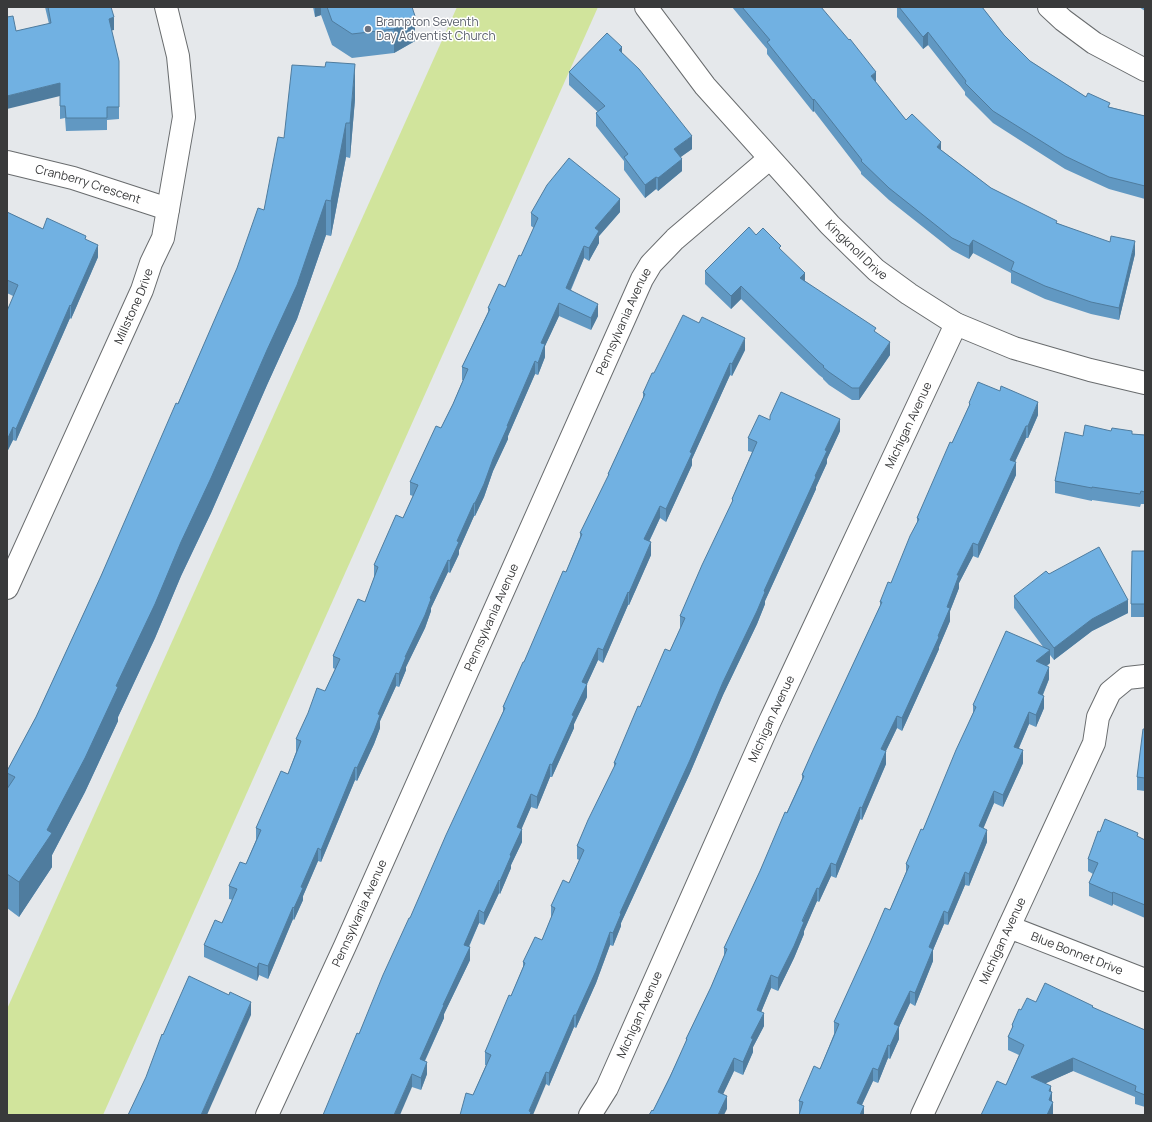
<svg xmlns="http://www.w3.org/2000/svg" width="1152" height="1122" viewBox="0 0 1152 1122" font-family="Manrope,sans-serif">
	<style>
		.green { fill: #d1e49c }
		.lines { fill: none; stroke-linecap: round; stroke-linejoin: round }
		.minor-casing { stroke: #696c6e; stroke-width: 24 }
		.minor { stroke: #fff; stroke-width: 22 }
		.wall { fill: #6198c2 }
		.shaded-wall { fill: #4f7c9e }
		.building { fill: #71b1e2; stroke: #4f7c9e }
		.worship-dot { fill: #6b7280; stroke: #fff; stroke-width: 1.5 }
		.labels { text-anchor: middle; stroke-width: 3; stroke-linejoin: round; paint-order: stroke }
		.worship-label { font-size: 12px; fill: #5b616d; stroke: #fff; text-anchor: start }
		.street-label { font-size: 12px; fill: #393a3b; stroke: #fff }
	</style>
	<rect width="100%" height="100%" fill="#e5e8eb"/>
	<polygon class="green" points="457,7 598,7 103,1115 7,1115 7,1009"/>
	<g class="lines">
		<g class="minor-casing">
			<g id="minor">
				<path id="s1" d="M646 7 705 86 830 225 876 270 909 294 956 324 1014 348 1090 370 1145 383"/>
				<polyline points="1049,7 1063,20 1094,43 1145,70"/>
				<path id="s2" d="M7 162 73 178 168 209"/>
				<path id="s3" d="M7 588 142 290 151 263 163 238 184 117 178 56 166 7"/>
				<path id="s4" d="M1009 927 1145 980"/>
				<path id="s5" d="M267 1115 345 946 642 279 651 264 675 239 769 159"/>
				<path id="s6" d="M590 1115 607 1088 770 721 956 324"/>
				<path id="s7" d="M922 1115 1094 743 1098 717 1110 692 1127 678 1145 676"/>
			</g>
		</g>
		<use href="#minor" class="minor"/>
	</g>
	<g class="wall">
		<polygon points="45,7 111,7 114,30 111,30 119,61 119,119 107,120 107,130 66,131 65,118 60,119 60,96 16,31 49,24"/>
		<polygon points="313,7 412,7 415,41 394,53 352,58 332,45 321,15 315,17"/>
		<polygon points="732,7 821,7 876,83 906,120 941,150 991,188 1057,223 1135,254 1119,320 1091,314 1045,299 1011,283 1011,273 973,253 969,259 952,250 889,200 861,174 861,172 814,111 813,112 767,54 767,49"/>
		<polygon points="897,7 982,7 1004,35 1030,61 1086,97 1110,107 1145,116 1145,199 1109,189 1065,169 993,123 965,95 965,92 928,45 923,49 897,17"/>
		<polygon points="1139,7 1145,7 1145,11"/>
		<polygon points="622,53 692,149 680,157 682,171 658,191 656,189 645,198 624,170 624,161 596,126 596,113 598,112 569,85 569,72"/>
		<polygon points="355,99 350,158 346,157 331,236 326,235 297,319 267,385 211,513 181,576 155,638 118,717 118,721 85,792 52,855 52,867 19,917 7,908 7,771 36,717 101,576 264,210 284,138"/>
		<polygon points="7,212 43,229 86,240 98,257 71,319 70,318 16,441 13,440 7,452 13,296 7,293"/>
		<polygon points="620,212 599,236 599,243 589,261 584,258 571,290 598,316 591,330 559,316 545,346 545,357 538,375 535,374 508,436 508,439 493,471 484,497 475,516 474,516 459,550 459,554 450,573 448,572 431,608 431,611 425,628 406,667 406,670 399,687 396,686 380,721 380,728 374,744 357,781 355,780 321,862 318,861 303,896 303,900 294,920 293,919 268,979 259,975 257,981 204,957 204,945 222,923 233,900 229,899 229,886 246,864 256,840 256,828 288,774 296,752 296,739 325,691 335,669 333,668 333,656 365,602 374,578 374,565 403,518 413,496 410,495 410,482 441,428 453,404 463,380 462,380 462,367 488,312 488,308 505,287 521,256 534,228 531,226 531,213"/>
		<polygon points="756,235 781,250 805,281 876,333 890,355 859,400 852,400 829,385 823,379 823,378 819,375 741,299 731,309 705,284 705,271"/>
		<polygon points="745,350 732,376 730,375 692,459 692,465 666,522 660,518 649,542 651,555 629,605 628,605 603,663 598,660 587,684 587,697 574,724 574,728 552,777 550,777 537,809 531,807 521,829 522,842 511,865 511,868 500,894 499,893 484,925 479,923 469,947 470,960 444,1014 444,1018 425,1061 427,1074 421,1090 412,1087 359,1034 503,712 503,707 566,572 580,537 580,533 608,477 608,474 643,398 643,393 654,373"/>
		<polygon points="969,403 1038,415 1028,438 1026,438 1015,462 1016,475 978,558 973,556 959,583 959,588 950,611 950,621 939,647 939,649 902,731 897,728 886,751 886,764 862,820 860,819 836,878 831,876 819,902 817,901 804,931 804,934 794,958 778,991 771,988 761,1012 764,1026 753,1047 753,1052 743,1075 734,1071 723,1094 727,1109 653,1111 686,1043 686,1039 711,987 724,956 724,948 760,871 802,779 802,775 880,606 880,602 891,583 917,523 917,518 969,406"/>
		<polygon points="770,420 840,431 827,459 827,463 816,487 816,489 765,601 765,604 757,624 723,695 690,773 621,923 621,926 613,946 610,945 596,983 576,1028 574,1027 549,1086 546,1084 473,1095 486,1065 485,1065 485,1052 511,996 523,967 523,962 542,940 551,918 551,906 569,883 579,860 577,859 577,846 614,768 614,763 640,707 670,651 680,629 680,616 732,503 732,499 752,452 748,451 748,438"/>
		<polygon points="1132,434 1145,435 1145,504 1141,504 1140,507 1092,500 1092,501 1055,493 1055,481 1083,436"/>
		<polygon points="1145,551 1145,617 1131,617 1131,604"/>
		<polygon points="1049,574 1128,613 1092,631 1054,660 1050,655 1050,663 1047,666 1049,679 1043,695 1044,708 1036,727 1029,724 1019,748 1023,763 1003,807 994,803 983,828 987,842 969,886 965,885 948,925 944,924 933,950 933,961 915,1006 910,1003 899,1027 899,1039 890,1059 888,1058 878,1083 873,1081 862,1105 864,1115 799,1113 799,1101 820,1069 834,1034 834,1022 870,945 870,943 890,910 906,872 906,864 923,830 973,713 973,705 1044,648 1014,608 1014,596"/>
		<polygon points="1145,729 1145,791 1137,790 1137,777"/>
		<polygon points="1138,837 1145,840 1145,918 1113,904 1112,906 1089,896 1089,883 1093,874 1088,871 1088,859"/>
		<polygon points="1036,1002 1093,1008 1145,1030 1145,1107 1135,1104 1135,1097 1073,1071 1045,1083 1006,1085 1019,1055 1008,1050 1008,1037 1012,1030 1012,1025 1021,1010"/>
	</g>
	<g class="shaded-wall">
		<polygon points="315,7 321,7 321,15 315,17"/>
		<polygon points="415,16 415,41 394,53 394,29"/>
		<polygon points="114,17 114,30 109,31 109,19"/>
		<polygon points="928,32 928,45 923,49 923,37"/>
		<polygon points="622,47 622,59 619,50"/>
		<polygon points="355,64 355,99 350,158 350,123"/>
		<polygon points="876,72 876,85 871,76"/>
		<polygon points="60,83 60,96 7,109 7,96"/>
		<polygon points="814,99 814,111 813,112 813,100"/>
		<polygon points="346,123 346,157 331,236 331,201"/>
		<polygon points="692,136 692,149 674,162 674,149"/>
		<polygon points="941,142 941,155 937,147"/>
		<polygon points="682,159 682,171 658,191 658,178"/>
		<polygon points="656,177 656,189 645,198 645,185"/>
		<polygon points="620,199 620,212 599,236 599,243 589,261 589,248 595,228"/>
		<polygon points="326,200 326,235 297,319 267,385 211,513 181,576 155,638 118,717 118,721 85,792 52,855 52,867 19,917 19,882 47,830 116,686"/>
		<polygon points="973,240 973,253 969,259 969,246"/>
		<polygon points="1135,241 1135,254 1119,320 1119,308"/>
		<polygon points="98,245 98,257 71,319 71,306"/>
		<polygon points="584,246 584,258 566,300 566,288"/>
		<polygon points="805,273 805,286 800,278"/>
		<polygon points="741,286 741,299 731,309 731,296"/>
		<polygon points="559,303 559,316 545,346 545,357 538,375 538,363 541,343"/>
		<polygon points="598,304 598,316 591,330 591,318"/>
		<polygon points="70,305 70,318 16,441 16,429"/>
		<polygon points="745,338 745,350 732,376 732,364"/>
		<polygon points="890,342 890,355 859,400 859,388"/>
		<polygon points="535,361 535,374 508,436 508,439 493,471 484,497 475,516 475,503 507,426"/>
		<polygon points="730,363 730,375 692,459 692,465 666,522 666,509 690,452"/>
		<polygon points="1038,402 1038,415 1028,438 1028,426"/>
		<polygon points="840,419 840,431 827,459 827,463 816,487 816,489 765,601 765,604 757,624 723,695 690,773 621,923 621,926 613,946 613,933 620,913 815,476 825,450"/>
		<polygon points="1026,426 1026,438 1010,472 1010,460"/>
		<polygon points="13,427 13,440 7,452 7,440"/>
		<polygon points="1016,462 1016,475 978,558 978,545"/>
		<polygon points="474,503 474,516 459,550 459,554 450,573 450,561 457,541"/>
		<polygon points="660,506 660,518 644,552 644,539"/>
		<polygon points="651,542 651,555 629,605 629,593"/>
		<polygon points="973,543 973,556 959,583 959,588 950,611 950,621 939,647 939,649 902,731 902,718 938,636 957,575"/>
		<polygon points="448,560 448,572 431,608 431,611 425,628 406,667 406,670 399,687 399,674 405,657 430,598"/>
		<polygon points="628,592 628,605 603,663 603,650"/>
		<polygon points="1128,600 1128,613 1092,631 1054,660 1054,648 1092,619"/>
		<polygon points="598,648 598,660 587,684 587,697 574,724 574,728 552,777 552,765 572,715 582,682"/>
		<polygon points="1050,650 1050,663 1036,673 1036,661"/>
		<polygon points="1049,667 1049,679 1038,706 1038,693"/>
		<polygon points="396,673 396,686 380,721 380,728 374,744 357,781 357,768 378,714"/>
		<polygon points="1044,696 1044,708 1036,727 1036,715"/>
		<polygon points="1029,712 1029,724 1014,759 1014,747"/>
		<polygon points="897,716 897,728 881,761 881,749"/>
		<polygon points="1023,750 1023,763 1003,807 1003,795"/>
		<polygon points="886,751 886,764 862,820 862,808"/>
		<polygon points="550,764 550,777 537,809 537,797"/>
		<polygon points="355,767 355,780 321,862 321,850"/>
		<polygon points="994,791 994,803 979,839 979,826"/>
		<polygon points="531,794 531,807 519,835 522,829 522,842 511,865 511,868 500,894 500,881 510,855 517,827"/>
		<polygon points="860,807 860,819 836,878 836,865"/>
		<polygon points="987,830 987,842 969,886 969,874"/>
		<polygon points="318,848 318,861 303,896 303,900 294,920 294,908 301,887"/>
		<polygon points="831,863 831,876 819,902 819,889"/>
		<polygon points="965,872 965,885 948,925 948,913"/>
		<polygon points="499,880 499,893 484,925 484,913"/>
		<polygon points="817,888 817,901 804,931 804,934 794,958 778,991 778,978"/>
		<polygon points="1113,892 1113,904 1112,906 1112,893"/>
		<polygon points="293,907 293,919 268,979 268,966"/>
		<polygon points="479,910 479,923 464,957 464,945"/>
		<polygon points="944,911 944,924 933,950 933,961 915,1006 915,993 929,947"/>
		<polygon points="610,932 610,945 596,983 576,1028 576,1015"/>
		<polygon points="470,947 470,960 444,1014 444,1018 420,1071 420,1059 443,1005"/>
		<polygon points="259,963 259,975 257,981 257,968"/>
		<polygon points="771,975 771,988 757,1022 757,1010"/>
		<polygon points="910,991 910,1003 899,1027 899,1039 890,1059 890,1046 894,1024"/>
		<polygon points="251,1002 251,1015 207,1115 201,1115"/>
		<polygon points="764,1013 764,1026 753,1047 753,1052 743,1075 743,1062 751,1038"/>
		<polygon points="574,1015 574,1027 549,1086 549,1073"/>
		<polygon points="888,1045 888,1058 878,1083 878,1070"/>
		<polygon points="734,1058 734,1071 718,1105 718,1092"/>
		<polygon points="1073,1058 1073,1071 1031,1090 1031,1077"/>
		<polygon points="427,1062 427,1074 421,1090 421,1078"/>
		<polygon points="873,1068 873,1081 857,1115 857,1103"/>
		<polygon points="546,1072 546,1084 533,1115 529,1115 529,1111"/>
		<polygon points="412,1074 412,1087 400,1115 394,1115"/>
		<polygon points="1051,1086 1051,1094 1052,1092 1052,1104 1053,1102 1053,1115 1047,1115 1049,1091"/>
		<polygon points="727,1096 727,1109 724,1115 718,1115"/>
		<polygon points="864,1106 864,1115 860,1115"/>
	</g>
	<g class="building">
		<polygon points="48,7 111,7 114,17 109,19 119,61 119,107 107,107 107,118 66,118 65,106 60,106 60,83 7,96 7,17 13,16 16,31 51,23"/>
		<polygon points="327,7 412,7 415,16 394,29 352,34 332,21"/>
		<polygon points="742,7 821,7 849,40 850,39 876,72 871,76 906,120 912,114 941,142 937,147 991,188 1057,221 1056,223 1110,242 1111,236 1135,241 1119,308 1091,302 1045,286 1011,270 1014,262 973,240 969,246 952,238 889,188 861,161 862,160 814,99 813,100 767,42 770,40"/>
		<polygon points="899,7 982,7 1004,35 1030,61 1086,97 1088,93 1110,103 1108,107 1145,116 1145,186 1109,177 1065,156 993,111 965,83 966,81 928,32 923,37"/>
		<polygon points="607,33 622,47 619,50 639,69 692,136 674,149 682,159 658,178 656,177 645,185 624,157 628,154 596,113 605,106 569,72"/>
		<polygon points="326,62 355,64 350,123 346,123 331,201 326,200 297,285 267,350 211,478 181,542 155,604 116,686 118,687 85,758 47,830 52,833 19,882 7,874 7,789 15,777 7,773 7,771 36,717 101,576 176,403 178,404 237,268 258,208 264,210 278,137 284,138 292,65 325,67"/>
		<polygon points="569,158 620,199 595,228 599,231 589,248 584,246 566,288 598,304 591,318 559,303 541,343 545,344 538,363 535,361 507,426 508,426 493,459 484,484 475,503 474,503 457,541 459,542 450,561 448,560 430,598 431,599 425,615 405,657 406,657 399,674 396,673 378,714 380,715 374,731 357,768 355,767 321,850 318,848 301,887 303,888 294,908 293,907 268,966 259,963 257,968 204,945 215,920 222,923 237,889 229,886 240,862 246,864 261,830 256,828 281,771 288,774 301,741 296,739 308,713 317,688 325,691 340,659 333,656 358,599 365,602 378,567 374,565 396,515 403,518 418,485 410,482 436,426 441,428 453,404 468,369 462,367 490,309 488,308 499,284 505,287 519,255 521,256 538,218 531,213 547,185"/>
		<polygon points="7,212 43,229 47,218 86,236 85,239 98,245 71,306 70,305 16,429 13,427 7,440 7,311 18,285 7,280"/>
		<polygon points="749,227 756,235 763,228 781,246 779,248 805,273 800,278 876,328 874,331 890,342 859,388 852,388 829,372 823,367 824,366 819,362 741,286 731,296 705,271"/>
		<polygon points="683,315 699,323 702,317 745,338 732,364 730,363 690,452 692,453 666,509 660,506 644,539 651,542 629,593 628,592 603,650 598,648 582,682 587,684 572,715 574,716 552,765 550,764 537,797 531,794 517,827 522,829 510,855 511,856 500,881 499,880 484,913 479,910 464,945 470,947 443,1005 444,1005 420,1059 427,1062 421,1078 412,1074 394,1115 323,1115 357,1033 359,1034 383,975 409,918 410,918 446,835 505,708 503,707 523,662 524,662 563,571 566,572 582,534 580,533 609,474 608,474 645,394 643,393 652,373 654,373"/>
		<polygon points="978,382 1000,391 1001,386 1038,402 1028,426 1026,426 1010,460 1016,462 978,545 973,543 957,575 959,575 947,607 950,608 938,636 939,637 902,718 897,716 881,749 886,751 862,808 860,807 836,865 831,863 819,889 817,888 802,921 804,922 794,946 778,978 771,975 757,1010 764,1013 751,1038 753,1039 743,1062 734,1058 718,1092 727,1096 718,1115 649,1115 652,1110 653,1111 670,1077 687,1039 686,1039 711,987 727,949 724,948 760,871 785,812 787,813 804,776 802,775 814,748 882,602 880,602 888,582 891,583 910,536 919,519 917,518 950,442 952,443 970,404 969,403"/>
		<polygon points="781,392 840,419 825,450 827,451 815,476 816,477 764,591 765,592 757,611 723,682 690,760 620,913 621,914 613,933 610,932 596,971 576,1015 574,1015 549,1073 546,1072 529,1111 531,1112 530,1115 460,1115 466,1093 473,1095 491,1055 485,1052 509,995 511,996 525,963 523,962 535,937 542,940 555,908 551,906 563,880 569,883 584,850 577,846 588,820 616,763 614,763 638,706 640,707 665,649 670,651 685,618 680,616 702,565 733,500 732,499 757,442 748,438 759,415 770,420 770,416"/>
		<polygon points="1085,425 1111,431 1112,428 1132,431 1132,434 1145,435 1145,492 1141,491 1140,494 1092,487 1092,488 1055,481 1065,432 1083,436"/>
		<polygon points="1099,547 1128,600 1092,619 1054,648 1014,596 1046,571 1049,574"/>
		<polygon points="1132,551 1145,551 1145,604 1131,604"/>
		<polygon points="1006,631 1050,650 1036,661 1049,667 1038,693 1044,696 1036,715 1029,712 1014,747 1023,750 1003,795 994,791 979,826 987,830 969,874 965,872 948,913 944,911 929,947 933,949 915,993 910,991 894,1024 899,1026 890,1046 888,1045 878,1070 873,1068 857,1103 864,1106 860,1115 799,1115 803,1102 799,1101 814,1066 820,1069 839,1024 834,1022 870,943 885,908 890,910 909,866 906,864 921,829 923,830 956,750 976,707 973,705"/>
		<polygon points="1143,729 1145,729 1145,778 1137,777"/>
		<polygon points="1105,819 1138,833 1137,836 1145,840 1145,905 1113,892 1112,893 1089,883 1098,863 1088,859 1098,831 1100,832"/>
		<polygon points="189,976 229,995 230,992 251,1002 201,1115 128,1115 146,1077 162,1034 163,1035"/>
		<polygon points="1045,983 1093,1006 1092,1007 1145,1030 1145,1095 1135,1091 1136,1086 1073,1058 1031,1077 1051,1086 1049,1091 1052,1092 1049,1100 1053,1102 1047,1115 981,1115 997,1081 1006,1085 1024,1045 1008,1037 1013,1026 1012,1025 1019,1009 1021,1010 1027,998 1036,1002"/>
	</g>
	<circle class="worship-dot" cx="368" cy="29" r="4"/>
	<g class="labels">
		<g class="worship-label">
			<text x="376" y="26">Brampton Seventh<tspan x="376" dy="14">Day Adventist Church</tspan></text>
		</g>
		<g class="street-label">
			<text dy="4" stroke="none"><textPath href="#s2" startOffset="84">Cranberry Crescent</textPath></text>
			<text dy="4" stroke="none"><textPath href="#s1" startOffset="322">Kingknoll Drive</textPath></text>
			<text dy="4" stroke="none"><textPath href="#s3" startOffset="309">Millstone Drive</textPath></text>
			<text dy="4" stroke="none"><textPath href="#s5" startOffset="870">Pennsylvania Avenue</textPath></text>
			<text dy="4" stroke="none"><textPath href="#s6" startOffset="760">Michigan Avenue</textPath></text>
			<text dy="4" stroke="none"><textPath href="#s5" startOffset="546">Pennsylvania Avenue</textPath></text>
			<text dy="4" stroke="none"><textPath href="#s6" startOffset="436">Michigan Avenue</textPath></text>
			<text dy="4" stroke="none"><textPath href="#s5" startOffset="222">Pennsylvania Avenue</textPath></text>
			<text dy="4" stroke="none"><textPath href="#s7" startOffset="192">Michigan Avenue</textPath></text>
			<text dy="4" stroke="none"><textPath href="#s4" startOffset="73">Blue Bonnet Drive</textPath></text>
			<text dy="4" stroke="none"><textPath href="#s6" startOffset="112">Michigan Avenue</textPath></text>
		</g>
	</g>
	<rect width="1152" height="1122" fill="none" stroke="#393a3b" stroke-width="16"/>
</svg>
